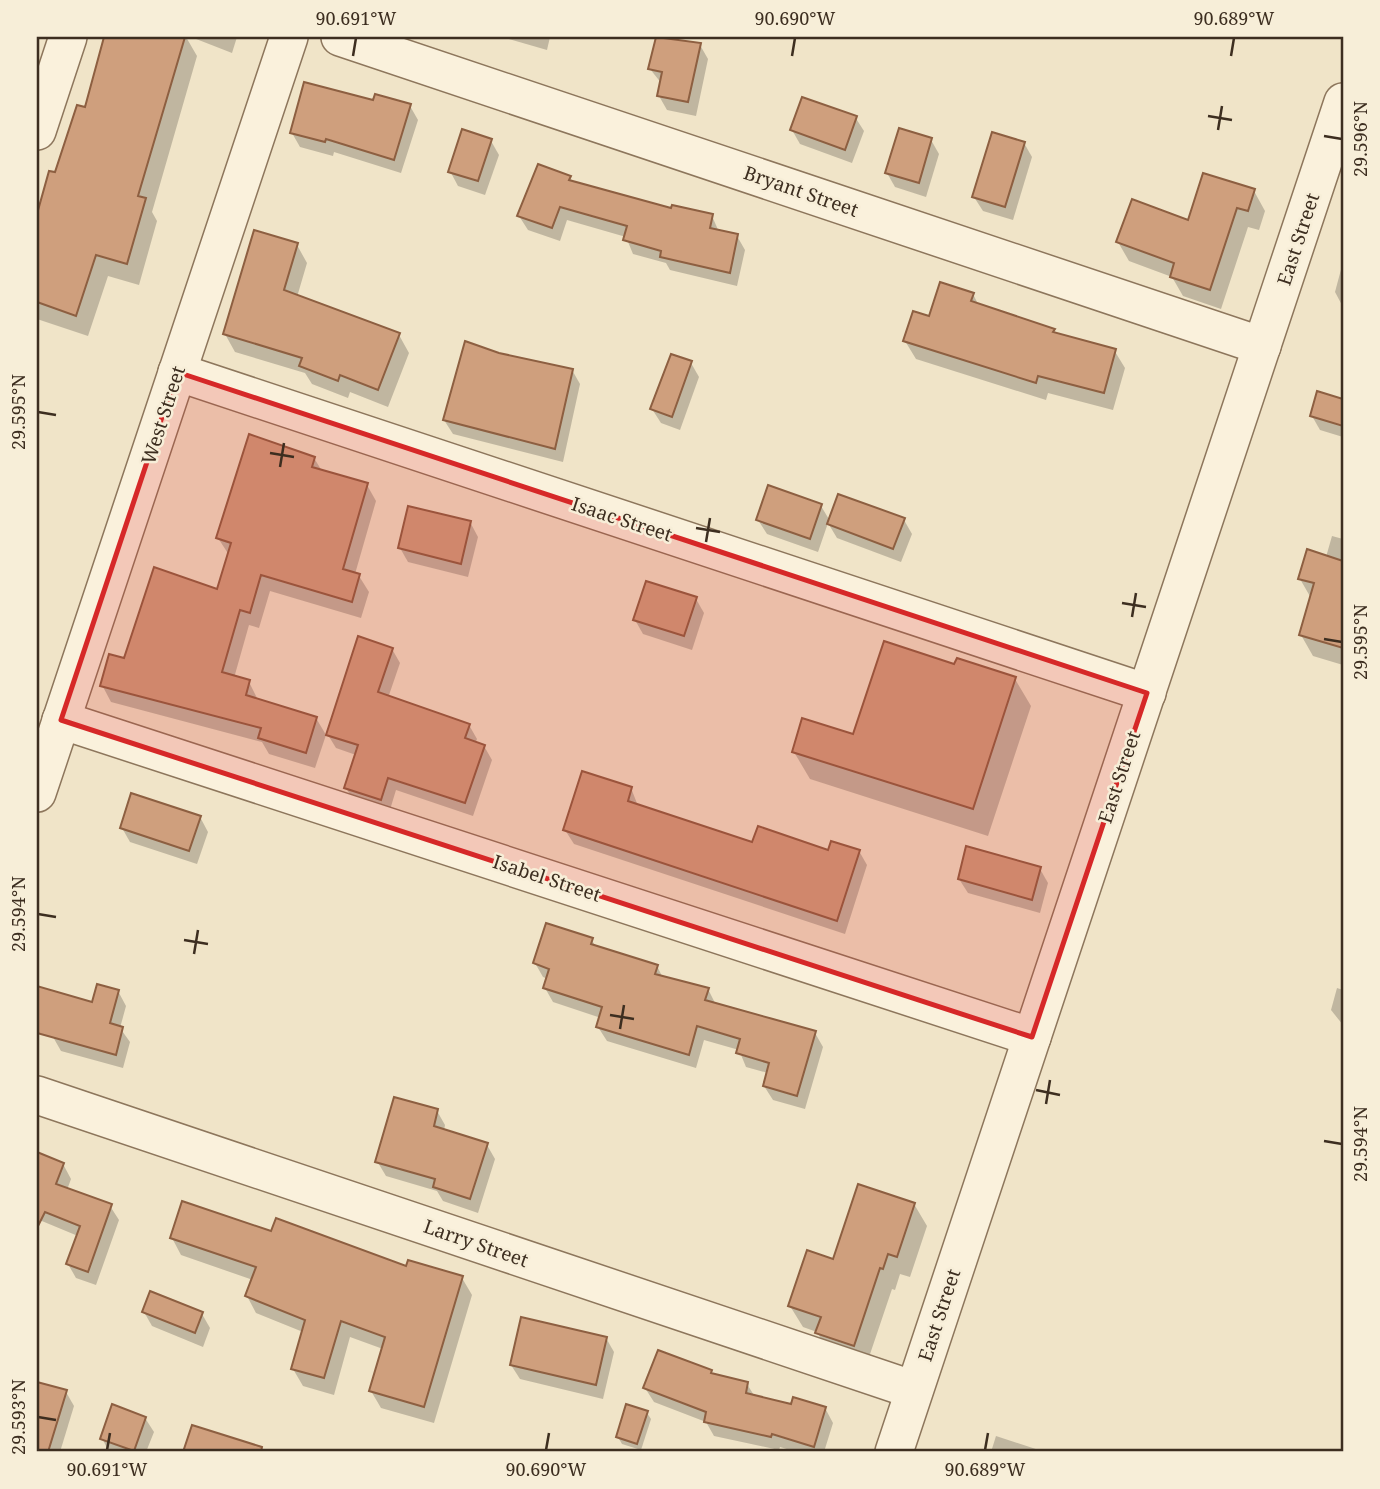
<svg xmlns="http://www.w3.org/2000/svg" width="1380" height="1489" viewBox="0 0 1380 1489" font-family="'Noto Serif',serif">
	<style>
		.shadow { fill: #0003 }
		.building { fill: #cf9f7d; stroke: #8d5f41; stroke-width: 2 }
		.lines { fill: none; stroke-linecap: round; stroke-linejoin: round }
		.minor-casing { stroke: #8d765c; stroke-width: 40 }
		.minor { stroke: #faf1dc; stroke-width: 37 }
		.marked { fill: #d62828; fill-opacity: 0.2; stroke: #d62828; stroke-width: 5; stroke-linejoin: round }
		.ticks { fill: none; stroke: #3d2e20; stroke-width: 2.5 }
		.labels { text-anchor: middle; stroke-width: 5; stroke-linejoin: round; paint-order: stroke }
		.street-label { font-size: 19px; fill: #3d2e20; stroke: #f7eed8 }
		.neatline { fill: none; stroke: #3d2e20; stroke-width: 2.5 }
		.ticks-label { font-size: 18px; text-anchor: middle; fill: #3d2e20 }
	</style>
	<rect width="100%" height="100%" fill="#f0e4c8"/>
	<g class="shadow">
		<polygon points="106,37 186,37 197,56 152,212 157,221 139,285 108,276 88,336 37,319 37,220 50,173 56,174 86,110"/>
		<polygon points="191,37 237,37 232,53"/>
		<polygon points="502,37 550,37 547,50"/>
		<polygon points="658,37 700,45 708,59 696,116 667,110 659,96 662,84 650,69"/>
		<polygon points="375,102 410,106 418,120 401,173 334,152 333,156 300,147 292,133"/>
		<polygon points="855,117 864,131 852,163 800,144 792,130"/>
		<polygon points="931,140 939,154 926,197 895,187 887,173"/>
		<polygon points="491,141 499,155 485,195 458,186 450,171"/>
		<polygon points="1024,143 1032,157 1013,220 983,211 974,197"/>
		<polygon points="570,178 572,183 672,210 712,216 719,232 737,236 745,250 737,286 670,270 666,263 633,254 626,237 567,220 560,241 528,230 519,216"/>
		<polygon points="1254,191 1265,211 1259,230 1248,227 1221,309 1183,296 1172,277 1129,261 1118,242 1189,222"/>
		<polygon points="297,245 307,263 297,297 399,335 409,353 388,407 350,392 348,398 312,384 305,373 235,352 225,334"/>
		<polygon points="1343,262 1343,307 1335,292"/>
		<polygon points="973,294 979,306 1053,330 1056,335 1114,350 1125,368 1113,410 1048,393 1046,400 916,359 905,341 930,318"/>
		<polygon points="499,354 572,370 580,384 563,462 453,434 444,420"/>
		<polygon points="691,363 699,377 680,430 661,423 652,409"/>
		<polygon points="1318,393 1343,401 1343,437 1320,430 1312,416"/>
		<polygon points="314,458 322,471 367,485 376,501 355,574 359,576 369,592 361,618 270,591 259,628 249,625 234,678 249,682 258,700 316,718 326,735 315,768 269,754 262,742 111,702 102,685 125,661 218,591 229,555 218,538"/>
		<polygon points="821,506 830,521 904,520 912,534 901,562 837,538 828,523 818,552 767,534 758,520"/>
		<polygon points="470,522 478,537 468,577 408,562 400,548"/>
		<polygon points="1332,536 1343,539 1343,665 1313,656 1301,635 1311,598 1300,579 1326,557"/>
		<polygon points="696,599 704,613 692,650 643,634 635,620"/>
		<polygon points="392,649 400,663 388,698 469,725 477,739 475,744 484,746 492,760 473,816 396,790 389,813 354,801 346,788 356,755 336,748 328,735"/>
		<polygon points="955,667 1015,679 1031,706 988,836 810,779 794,752 855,736"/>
		<polygon points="631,788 638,806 754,845 829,852 859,851 867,865 845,934 574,844 565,830"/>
		<polygon points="200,817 208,832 197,864 130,842 122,828"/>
		<polygon points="1040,869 1048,883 1040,913 968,893 959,879"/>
		<polygon points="592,940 596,948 657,966 663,978 708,989 716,1005 815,1033 823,1047 805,1109 773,1100 764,1086 768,1073 746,1067 739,1050 704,1040 696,1068 607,1041 598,1027 601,1018 553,1002 545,988 548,979 543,977 535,963"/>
		<polygon points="37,988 93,1004 118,991 126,1006 120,1028 130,1042 123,1068 61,1051 53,1037 55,1028 37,1022"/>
		<polygon points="1337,988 1343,990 1343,1025 1331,1010"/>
		<polygon points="437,1111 445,1125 444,1131 487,1145 495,1159 478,1213 443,1201 437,1191 386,1176 377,1161"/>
		<polygon points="37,1154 63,1164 71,1179 67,1190 110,1206 119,1220 96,1285 76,1278 68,1264 78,1236 37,1219"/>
		<polygon points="914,1204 927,1226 910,1277 900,1274 895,1290 892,1289 866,1366 830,1354 817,1332 803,1327 790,1306 835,1261"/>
		<polygon points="272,1233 407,1269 462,1278 472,1295 434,1423 381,1408 371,1391 383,1349 350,1337 334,1395 303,1386 293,1369 303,1332 256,1313 247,1296 253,1280 181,1255 172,1238"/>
		<polygon points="144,1312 202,1314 210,1328 203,1347 152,1326"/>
		<polygon points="606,1338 614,1352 603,1399 520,1379 511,1365"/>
		<polygon points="711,1371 713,1376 747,1384 755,1397 792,1406 825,1408 833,1423 824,1452 797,1452 780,1447 779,1450 714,1436 706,1422 654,1402 645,1388"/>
		<polygon points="37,1383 66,1392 74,1406 60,1452 37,1448"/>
		<polygon points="647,1413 651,1419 641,1450 622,1444 618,1437"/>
		<polygon points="145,1418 154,1432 146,1452 109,1452 102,1438"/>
		<polygon points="996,1436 1045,1452 991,1452"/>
	</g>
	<g class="building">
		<polygon points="104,37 185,37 138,196 146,198 127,264 96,255 76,316 37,302 37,214 49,171 55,172 77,105 85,107"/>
		<polygon points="656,37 701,43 688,102 657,96 662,72 648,69"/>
		<polygon points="304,82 373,100 375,94 411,104 394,160 326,139 325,142 290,133"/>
		<polygon points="802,97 857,116 845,150 790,130"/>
		<polygon points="899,128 932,138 919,183 885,173"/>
		<polygon points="462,129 492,139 478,181 448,172"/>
		<polygon points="992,132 1025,142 1005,207 972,197"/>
		<polygon points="538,164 571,176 569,180 671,208 672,205 713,214 710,228 738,234 730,273 660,257 661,251 623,240 627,226 560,207 552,228 517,216"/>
		<polygon points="1203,173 1255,189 1248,211 1237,208 1210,290 1170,277 1174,263 1116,242 1132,199 1188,220"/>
		<polygon points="254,230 298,243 284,290 400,333 378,390 340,375 338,381 299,366 302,358 223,334"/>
		<polygon points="940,282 974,293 971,301 1055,329 1053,332 1116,349 1104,393 1038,376 1036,383 903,341 913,311 929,316"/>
		<polygon points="465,341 499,353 573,369 555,449 443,420"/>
		<polygon points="671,354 692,361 672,417 650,409"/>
		<polygon points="1317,391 1343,399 1343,426 1310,416"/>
		<polygon points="249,434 315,457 312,467 368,483 343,569 360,574 352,602 261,575 250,613 240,610 222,672 250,680 246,695 317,717 306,753 258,738 261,728 100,686 109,654 124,658 154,567 217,589 231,543 216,538"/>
		<polygon points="768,485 822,504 810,539 756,520"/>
		<polygon points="838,494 905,518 893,549 827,524"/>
		<polygon points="408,506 471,521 461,564 398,548"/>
		<polygon points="1307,549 1343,561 1343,648 1299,635 1314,583 1298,579"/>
		<polygon points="646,581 697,597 684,636 633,620"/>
		<polygon points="358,636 393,648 378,692 470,724 465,738 485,745 465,803 388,778 381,800 344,788 358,745 326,735"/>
		<polygon points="884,641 954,664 957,658 1016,677 973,809 792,752 802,718 853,734"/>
		<polygon points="582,771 632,787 628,801 752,842 758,826 828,850 831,841 860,850 837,921 563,830"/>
		<polygon points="131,793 201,816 189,851 120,828"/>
		<polygon points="966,846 1041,867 1032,900 958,879"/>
		<polygon points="546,923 593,938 591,944 658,965 655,974 709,988 705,1000 816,1031 797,1096 763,1086 769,1063 736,1053 740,1039 697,1026 689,1055 596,1027 602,1007 543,988 549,969 533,963"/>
		<polygon points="97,984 119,990 110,1023 123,1027 116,1055 37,1033 37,986 92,1002"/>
		<polygon points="394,1097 438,1109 434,1126 488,1143 470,1199 433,1187 435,1179 375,1162"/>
		<polygon points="37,1152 64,1163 56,1184 112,1204 88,1272 66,1264 80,1226 45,1212 37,1228"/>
		<polygon points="858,1184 915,1203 897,1257 888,1254 883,1269 880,1268 854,1346 815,1333 821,1317 788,1306 807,1250 833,1259"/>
		<polygon points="182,1201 271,1231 276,1218 406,1266 408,1260 463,1276 424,1407 369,1391 385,1337 341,1321 324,1378 291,1369 305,1320 245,1296 256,1267 170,1238"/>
		<polygon points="150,1291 203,1312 195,1333 142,1312"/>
		<polygon points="521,1317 607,1337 596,1385 510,1365"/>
		<polygon points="658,1350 712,1370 711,1373 748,1382 746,1393 791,1404 793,1397 826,1407 814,1447 772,1434 771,1437 704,1422 706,1412 643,1388"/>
		<polygon points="37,1382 67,1390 48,1452 37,1452"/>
		<polygon points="112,1404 146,1417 134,1451 100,1439"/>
		<polygon points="626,1404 648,1411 637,1444 616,1437"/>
		<polygon points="192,1425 262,1447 261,1452 183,1452"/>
	</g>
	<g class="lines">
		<g class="minor-casing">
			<g id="minor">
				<polyline points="340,37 1262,346"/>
				<polyline points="37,131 68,37"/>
				<polyline points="177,372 1147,693"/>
				<polyline points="61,720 1032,1037"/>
				<polyline points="37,793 289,37"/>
				<polyline points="37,1095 914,1390"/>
				<polyline points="894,1452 1343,102"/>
			</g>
		</g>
		<use href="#minor" class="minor"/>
	</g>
	<path class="marked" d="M177 372 1147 693 1032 1037 61 720Z"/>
	<path class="ticks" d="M353 56 356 38M792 56 795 38M1231 56 1234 38M1208 116 1232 120M1218 130 1222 106M1324 136 1342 139M38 412 56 415M270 453 294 457M280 467 284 443M696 528 720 532M706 542 710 518M1122 603 1146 607M1132 617 1136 593M1324 639 1342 642M38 914 56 917M184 940 208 944M194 954 198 930M610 1015 634 1019M620 1029 624 1005M1036 1090 1060 1095M1046 1104 1050 1080M1324 1141 1342 1144M38 1417 56 1420M107 1450 110 1433M546 1450 549 1433M985 1450 988 1433"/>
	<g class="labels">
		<g class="street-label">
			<text transform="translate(801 191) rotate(19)" y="7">Bryant Street</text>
			<text transform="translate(1298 239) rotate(-72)" y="7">East Street</text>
			<text transform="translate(163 415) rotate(-72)" y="7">West Street</text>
			<text transform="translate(622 519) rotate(18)" y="7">Isaac Street</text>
			<text transform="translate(1119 777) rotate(-72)" y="7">East Street</text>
			<text transform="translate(547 878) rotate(18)" y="7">Isabel Street</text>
			<text transform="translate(476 1243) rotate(19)" y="7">Larry Street</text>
			<text transform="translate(939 1315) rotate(-72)" y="7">East Street</text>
		</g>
	</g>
	<rect width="1380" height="1489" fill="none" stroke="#f7eed8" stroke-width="77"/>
	<rect x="38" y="38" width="1304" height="1412" class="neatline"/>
	<g class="ticks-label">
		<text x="356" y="25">90.691°W</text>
		<text x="795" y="25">90.690°W</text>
		<text x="1234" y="25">90.689°W</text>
		<text transform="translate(1361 139) rotate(-90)" y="6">29.596°N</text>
		<text transform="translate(19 412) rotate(-90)" y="6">29.595°N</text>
		<text transform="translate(1361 642) rotate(-90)" y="6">29.595°N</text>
		<text transform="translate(19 914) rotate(-90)" y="6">29.594°N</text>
		<text transform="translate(1361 1144) rotate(-90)" y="6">29.594°N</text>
		<text transform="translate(19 1417) rotate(-90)" y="6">29.593°N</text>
		<text x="107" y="1476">90.691°W</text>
		<text x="546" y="1476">90.690°W</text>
		<text x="985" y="1476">90.689°W</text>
	</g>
</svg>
